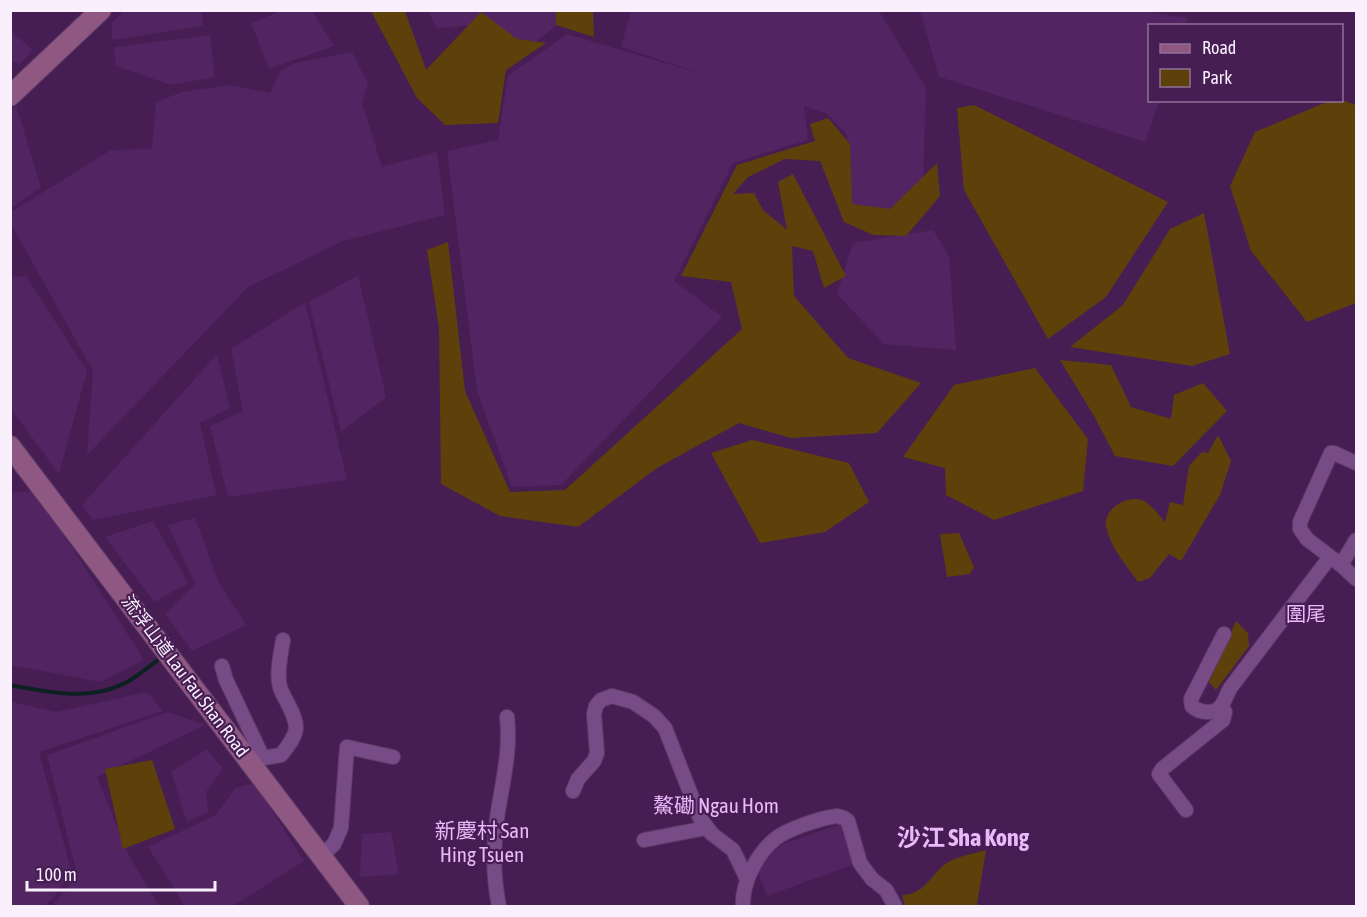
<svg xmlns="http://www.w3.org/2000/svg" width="1367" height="917" viewBox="0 0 1367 917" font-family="'Asap Condensed','Noto Sans SC',sans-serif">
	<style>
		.built { fill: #522461 }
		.green { fill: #5e400a }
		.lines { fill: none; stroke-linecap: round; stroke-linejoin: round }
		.stream { stroke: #0e2121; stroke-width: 4 }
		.street-casing { stroke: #5d3b67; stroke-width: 16 }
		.secondary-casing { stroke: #5d3b67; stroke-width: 22 }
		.street { stroke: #774c86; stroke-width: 14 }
		.secondary { stroke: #8e5882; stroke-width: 20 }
		.labels { text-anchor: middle; stroke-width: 4.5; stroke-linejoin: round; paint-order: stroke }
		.street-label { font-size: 18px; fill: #f9effd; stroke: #461e54 }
		.neighbourhood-label { font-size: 20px; fill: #e9b9fa; stroke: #461e54 }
		.quarter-label { font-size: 21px; fill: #e9b9fa; stroke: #461e54 }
		.district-label { font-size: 24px; font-weight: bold; fill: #e9b9fa; stroke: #461e54 }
	</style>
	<rect width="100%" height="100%" fill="#461e54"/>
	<g class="built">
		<polygon points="201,10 203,26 112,40 112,23 124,11"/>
		<polygon points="283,10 312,11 334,46 269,69 251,23"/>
		<polygon points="428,11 556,11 563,20 526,50 484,24 437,28"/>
		<polygon points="631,11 879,11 926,88 922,213 852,215 847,135 827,114 804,106 808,140 733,163 674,281 722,317 561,485 512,487 477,391 447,151 498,140 508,76 567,34 709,76 621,47"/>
		<polygon points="1143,11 1188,18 1185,25 1150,26 1150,100 1159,101 1145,142 939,77 920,11"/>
		<polygon points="11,31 33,50 20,64 11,60"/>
		<polygon points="210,35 215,77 171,85 116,66 114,47"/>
		<polygon points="352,52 368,84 362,103 382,167 437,152 445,215 343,241 248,287 87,455 93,371 11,224 11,212 111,150 152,149 156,102 182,92 231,85 270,93 280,71 295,63"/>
		<polygon points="16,105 41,187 11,208 11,112"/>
		<polygon points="933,230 949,256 956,350 884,344 837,294 853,243"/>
		<polygon points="358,275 386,397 341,432 309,302"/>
		<polygon points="26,276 87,371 59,474 11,409 11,277"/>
		<polygon points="305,302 347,480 228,497 210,426 243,411 231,349"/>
		<polygon points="217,354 230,408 200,423 216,495 93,520 82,505"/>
		<polygon points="36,491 144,660 100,682 11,665 11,493"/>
		<polygon points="195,518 219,583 246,625 192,651 165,614 195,584 168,525"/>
		<polygon points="153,521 188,583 154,602 105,537"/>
		<polygon points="147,692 163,711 39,752 71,870 55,896 44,906 11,906 11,702 57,712"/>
		<polygon points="168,712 205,725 97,777 128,854 159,906 52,906 77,875 47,755"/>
		<polygon points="207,749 223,769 206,792 208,812 187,822 171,772"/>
		<polygon points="255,783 304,861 233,906 185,906 148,847 216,815 235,788"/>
		<polygon points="843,823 855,864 767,896 757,869 781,845"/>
		<polygon points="391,832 399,874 360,877 362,834"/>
	</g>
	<g class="green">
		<polygon points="371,11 405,11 426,70 481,12 517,39 546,43 506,70 498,123 445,125 417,98"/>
		<polygon points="556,11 593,11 594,37 556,25"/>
		<polygon points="1342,100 1356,105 1356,303 1307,322 1251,251 1230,186 1255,132 1329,101"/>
		<polygon points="974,105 1168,202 1106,297 1048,339 964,190 957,108"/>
		<polygon points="828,118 850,144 852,204 890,209 937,163 940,196 906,236 873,235 844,222 820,161 785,159 748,177 733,194 754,193 763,210 787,230 778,182 793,174 846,276 824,288 813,251 792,246 794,296 848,358 921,383 877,433 791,438 739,423 657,468 578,527 500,516 441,484 439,328 427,250 448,242 465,391 510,492 565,490 742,329 731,282 681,276 737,165 815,141 810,124"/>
		<polygon points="1204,213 1230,354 1192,366 1070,347 1123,305 1170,229"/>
		<polygon points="1060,360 1111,365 1131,407 1171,419 1174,395 1203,383 1227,411 1173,466 1115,456 1094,416"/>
		<polygon points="1035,368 1088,439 1083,491 994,520 946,495 945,468 903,457 954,385"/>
		<path d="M1218 435 1231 461 1220 495 1181 561 1169 554 1150 578 1138 582C1126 565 1110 547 1106 526 1103 509 1127 495 1142 500 1152 504 1158 515 1165 522L1170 502 1183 505 1189 466 1202 452 1208 453Z"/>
		<polygon points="752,440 849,463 869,502 825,532 760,543 711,453"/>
		<polygon points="959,533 974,567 970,574 947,577 940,534"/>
		<polygon points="1236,621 1248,633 1249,646 1216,690 1209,682"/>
		<polygon points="152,760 175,829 123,849 105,769"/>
		<path d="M986 850 977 904 982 906H905L902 895C926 895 932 871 950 861 961 856 975 853 986 850Z"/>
	</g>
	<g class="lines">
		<path class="stream" d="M10 685C49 692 91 702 127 682 138 676 148 667 158 660"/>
		<g class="street-casing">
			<g id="street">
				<polyline points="1356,463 1334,453 1331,453 1300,522 1300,529 1307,539 1341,565 1356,579"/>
				<polyline points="1341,565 1356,540"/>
				<path d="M1224 634 1191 699 1192 706C1199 713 1214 715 1221 706 1225 701 1227 693 1231 687L1330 557"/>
				<polyline points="222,666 226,680 263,758 257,762"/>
				<path d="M263 758 281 755C300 731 300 727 286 700 284 696 281 691 280 687 276 673 281 654 283 640"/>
				<polyline points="573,791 578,779 594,761 597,753 594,714 596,706 601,700 612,696 633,702 654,716 665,728 700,818 712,834 733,850 747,879"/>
				<polyline points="1186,810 1159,774 1162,769 1223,720 1225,712 1221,706"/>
				<polyline points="644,840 706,828"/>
				<polyline points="321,856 334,844 341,828 347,747 393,757"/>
				<path d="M499 906C493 877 493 848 497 818 502 784 511 752 507 717"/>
				<path d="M743 906C742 883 756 855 775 839 787 829 821 818 837 816L844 818 848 821 860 863 872 879 886 890 895 906"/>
			</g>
		</g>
		<g class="secondary-casing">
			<g id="secondary">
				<polyline points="10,96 101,10"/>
				<polyline points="10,446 359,906"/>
			</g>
		</g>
		<use href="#street" class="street"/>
		<use href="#secondary" class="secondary"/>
	</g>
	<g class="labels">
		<g class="street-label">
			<text transform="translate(185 676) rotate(53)" y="6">流浮山道 Lau Fau Shan Road</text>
		</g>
		<g class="neighbourhood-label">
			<text x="1306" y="621">圍尾</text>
		</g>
		<g class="quarter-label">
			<text x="716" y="813">鰲磡 Ngau Hom</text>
			<text x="482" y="838">新慶村 San<tspan x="482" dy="24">Hing Tsuen</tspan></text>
		</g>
		<g class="district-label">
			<text x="963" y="846">沙江 Sha Kong</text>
		</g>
	</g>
	<rect width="1367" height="917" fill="none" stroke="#f9effd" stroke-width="24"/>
	<rect x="1148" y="24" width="195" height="78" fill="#461e54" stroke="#8e7298" stroke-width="1.5"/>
	<rect x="1160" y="44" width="30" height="9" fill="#8e5882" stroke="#8e7298" stroke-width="1.5"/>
	<text x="1202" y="54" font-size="18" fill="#f9effd">Road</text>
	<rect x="1160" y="69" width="30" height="18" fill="#5e400a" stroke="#8e7298" stroke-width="1.5"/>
	<text x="1202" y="84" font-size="18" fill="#f9effd">Park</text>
	<path d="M27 881v9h188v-9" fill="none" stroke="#f9effd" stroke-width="3"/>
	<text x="36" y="881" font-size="18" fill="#f9effd" stroke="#461e54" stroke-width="4.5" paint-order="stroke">100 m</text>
</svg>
